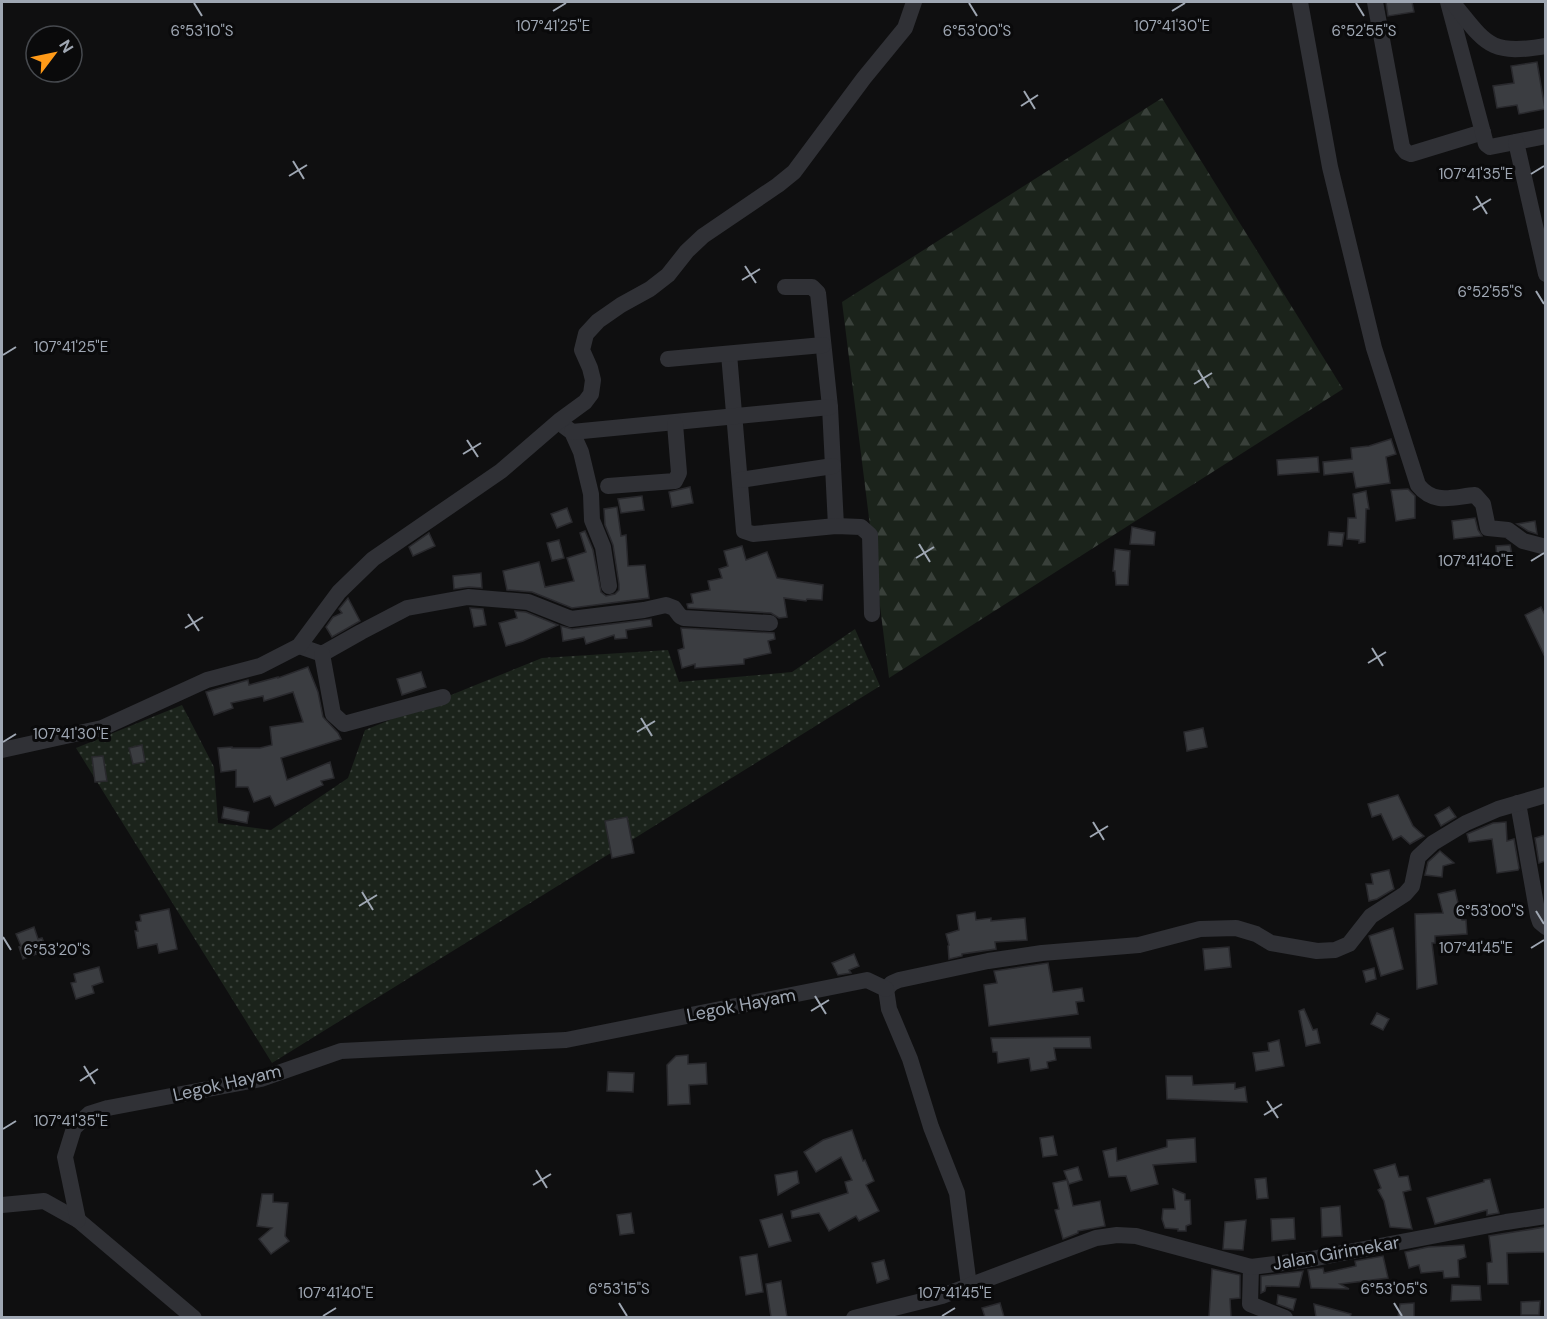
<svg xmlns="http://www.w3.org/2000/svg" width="1547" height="1319" viewBox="0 0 1547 1319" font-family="'DM Sans',sans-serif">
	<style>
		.grass { fill: url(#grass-dots) }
		.forest { fill: url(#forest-firs) }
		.building { fill: #3b3d41; stroke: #29292d; stroke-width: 1.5 }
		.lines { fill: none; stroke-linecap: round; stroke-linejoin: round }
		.minor { stroke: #303136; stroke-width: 16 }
		.ticks { fill: none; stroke: #9fa7b3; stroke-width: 2 }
		.labels { text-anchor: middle; stroke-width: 6; stroke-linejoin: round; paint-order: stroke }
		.street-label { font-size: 18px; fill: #9fa7b3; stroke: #0a0a0b }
		.ticks-label { font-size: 15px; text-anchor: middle; fill: #9fa7b3; stroke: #0a0a0b; stroke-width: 6; stroke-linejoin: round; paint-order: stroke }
	</style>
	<defs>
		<pattern id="grass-dots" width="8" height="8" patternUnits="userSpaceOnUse" patternTransform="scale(1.5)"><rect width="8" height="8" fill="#1b231b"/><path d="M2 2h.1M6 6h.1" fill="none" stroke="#39403a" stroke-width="1.8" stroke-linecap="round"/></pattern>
		<pattern id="forest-firs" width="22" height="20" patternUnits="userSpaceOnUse" patternTransform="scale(1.5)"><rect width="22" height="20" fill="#1b231b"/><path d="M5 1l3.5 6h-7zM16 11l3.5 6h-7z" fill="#39403a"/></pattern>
	</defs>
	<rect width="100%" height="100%" fill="#0f0f10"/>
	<polygon class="grass" points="855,629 880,686 272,1063 76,748 182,705 214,767 218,823 271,830 348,778 365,730 542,658 668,650 679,682 792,672"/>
	<polygon class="forest" points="1162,98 1343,389 889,678 842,302"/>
	<g class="building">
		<polygon points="1386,2 1412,2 1414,12 1388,16"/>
		<polygon points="1537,62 1545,109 1519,114 1517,105 1497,108 1493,86 1514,83 1511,66"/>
		<polygon points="1391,439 1396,454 1386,457 1390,483 1356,488 1353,472 1324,475 1323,462 1352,459 1351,448 1369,446"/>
		<polygon points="1318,457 1319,472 1278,475 1277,460"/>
		<polygon points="690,487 693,503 672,507 669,492"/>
		<polygon points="1408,489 1415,496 1415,518 1396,521 1391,490"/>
		<polygon points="1366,491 1369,509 1366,509 1365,542 1359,543 1359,540 1347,539 1348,518 1356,518 1353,494"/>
		<polygon points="642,496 644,510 621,513 618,499"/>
		<polygon points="617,507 621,536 626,535 628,566 645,565 649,598 572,608 532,592 507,590 503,571 539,562 545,587 574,581 567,558 586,552 580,533 585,531 593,550 601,592 606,596 615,594 619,590 619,584 613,545 605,525 604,509"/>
		<polygon points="567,508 572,522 557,528 551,514"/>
		<polygon points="1475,518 1478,530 1482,536 1454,539 1452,521"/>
		<polygon points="1535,521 1537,534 1528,531 1517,524"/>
		<polygon points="1132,527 1155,532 1154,545 1130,544"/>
		<polygon points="1329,532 1344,533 1342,546 1328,545"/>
		<polygon points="429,533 435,546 413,556 409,547"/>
		<polygon points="559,540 564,558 552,561 547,543"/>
		<polygon points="1510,545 1513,560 1497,562 1496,546"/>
		<polygon points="742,546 746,560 767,552 777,578 823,585 822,600 807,599 806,601 784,598 787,617 779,618 771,613 688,608 687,604 693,603 691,594 710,590 708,581 722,578 719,569 728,566 724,551"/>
		<polygon points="1115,549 1130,551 1128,585 1116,585 1115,571 1113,571"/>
		<polygon points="481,573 482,588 469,587 454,589 453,576"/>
		<polygon points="348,598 360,621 332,637 326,627 333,617 342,613 339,609"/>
		<polygon points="1541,607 1545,615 1545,657 1525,615"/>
		<polygon points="470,608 483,609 486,625 474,627"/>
		<polygon points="515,611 526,612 558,625 523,641 506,646 499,623 517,618"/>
		<polygon points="651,619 652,626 626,630 627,638 615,639 614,635 586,644 584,637 563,641 561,626 572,629"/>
		<polygon points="681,628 774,633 775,639 768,641 771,653 744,659 744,664 695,668 695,664 682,668 678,650 684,648"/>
		<polygon points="308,667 318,692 323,717 338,733 341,739 281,758 287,780 330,762 334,778 321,781 323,785 275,806 270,796 254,802 248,787 236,787 236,770 221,772 218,748 232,747 232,748 260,748 272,745 270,727 303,722 293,692 264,701 263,696 231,703 233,708 214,715 206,692 248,680 249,685 278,677 278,678"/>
		<polygon points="421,672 426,687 402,695 397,679"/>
		<polygon points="1203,728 1207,747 1187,751 1184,732"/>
		<polygon points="142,745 145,762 133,764 129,748"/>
		<polygon points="103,756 107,781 95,782 92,757"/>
		<polygon points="1398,795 1413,826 1424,836 1410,844 1401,836 1393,840 1381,814 1372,817 1368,804"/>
		<polygon points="224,807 249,812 247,823 222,818"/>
		<polygon points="1449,807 1456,817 1441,826 1435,815"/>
		<polygon points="627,817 634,853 612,858 605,821"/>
		<polygon points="1506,822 1507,841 1514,839 1519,868 1518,870 1497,873 1492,839 1469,842 1467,834 1493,823"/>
		<polygon points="1545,835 1545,861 1539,863 1535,838"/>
		<polygon points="1440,851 1454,863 1443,866 1442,877 1425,875 1428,862"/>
		<polygon points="1389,870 1394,889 1377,899 1369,901 1366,884 1373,884 1371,874"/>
		<polygon points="1455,890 1462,920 1466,920 1467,934 1435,936 1435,943 1432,943 1437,984 1417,989 1415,914 1443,913 1438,894"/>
		<polygon points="169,909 177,949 159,953 157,944 138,948 135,931 138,931 136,922 141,921 140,915"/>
		<polygon points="975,912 976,920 991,918 991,921 1025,918 1027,940 995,942 996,949 962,954 962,956 949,959 948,946 949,945 946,934 959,930 957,915"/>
		<polygon points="34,927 38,939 42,938 47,950 23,959 19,947 21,946 16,934"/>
		<polygon points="1393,928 1403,969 1381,976 1369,936"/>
		<polygon points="1229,947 1231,967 1205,970 1203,949"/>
		<polygon points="854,954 859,966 849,970 851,973 838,975 832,963"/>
		<polygon points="1048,963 1053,992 1082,988 1084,1001 1076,1002 1078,1014 989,1026 984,985 997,983 994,971"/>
		<polygon points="99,967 103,982 92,986 94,993 76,999 71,983 76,982 74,974"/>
		<polygon points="1374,968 1376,979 1366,982 1363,971"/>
		<polygon points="1304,1009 1313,1030 1317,1029 1320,1043 1306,1046 1299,1011"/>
		<polygon points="1377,1013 1389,1019 1383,1030 1371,1024"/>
		<polygon points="1090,1037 1091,1048 1054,1048 1056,1060 1047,1062 1048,1068 1031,1071 1029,1058 998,1063 997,1052 993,1052 991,1038"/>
		<polygon points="1279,1040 1284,1066 1256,1071 1253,1053 1269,1051 1268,1043"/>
		<polygon points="688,1055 688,1064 706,1063 707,1084 689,1085 690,1104 668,1105 667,1065 676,1056"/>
		<polygon points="608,1072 634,1073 633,1092 607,1091"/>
		<polygon points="1166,1076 1192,1076 1193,1085 1235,1083 1235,1089 1245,1087 1247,1102 1167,1099"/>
		<polygon points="852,1130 863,1161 865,1160 874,1181 866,1185 879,1211 859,1221 856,1216 829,1231 819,1213 792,1218 791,1211 848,1193 845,1182 852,1180 841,1157 816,1172 804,1152 823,1140"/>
		<polygon points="1053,1136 1057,1155 1043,1157 1040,1138"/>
		<polygon points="1195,1138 1196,1162 1153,1165 1158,1184 1131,1191 1126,1176 1109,1177 1103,1151 1116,1148 1117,1161 1167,1147 1167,1140"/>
		<polygon points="1395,1164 1399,1177 1408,1176 1411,1190 1403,1192 1412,1229 1390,1227 1384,1201 1378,1190 1381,1188 1374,1170"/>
		<polygon points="1078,1167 1082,1180 1069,1184 1064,1171"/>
		<polygon points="797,1171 799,1183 778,1195 775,1175"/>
		<polygon points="1266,1178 1268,1198 1257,1199 1255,1179"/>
		<polygon points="1490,1179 1499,1213 1487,1215 1487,1210 1435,1224 1427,1198 1484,1182 1484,1180"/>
		<polygon points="1067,1180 1073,1206 1100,1201 1105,1226 1078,1231 1078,1233 1063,1239 1055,1210 1059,1209 1053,1183"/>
		<polygon points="1173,1189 1185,1194 1185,1200 1190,1200 1191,1224 1186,1226 1186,1231 1178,1231 1178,1229 1165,1228 1162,1219 1163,1209 1175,1209"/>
		<polygon points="262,1194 273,1194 273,1202 288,1203 285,1236 289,1241 271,1254 259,1239 272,1228 257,1226"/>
		<polygon points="1340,1206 1342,1236 1322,1237 1321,1208"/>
		<polygon points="631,1213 634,1233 620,1235 617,1215"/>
		<polygon points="782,1214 791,1241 769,1247 760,1220"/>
		<polygon points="1294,1218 1295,1239 1272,1241 1271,1219"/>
		<polygon points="1246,1220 1243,1250 1223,1249 1225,1222"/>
		<polygon points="1545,1227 1545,1252 1507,1253 1508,1284 1488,1284 1487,1263 1492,1262 1489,1236"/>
		<polygon points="1464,1245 1466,1257 1458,1260 1459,1277 1444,1278 1443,1271 1421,1273 1419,1265 1409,1268 1405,1252 1428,1247"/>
		<polygon points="757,1254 763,1292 746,1295 740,1257"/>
		<polygon points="1383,1256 1388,1278 1340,1284 1349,1289 1311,1288 1308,1270 1323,1268 1324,1273 1356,1266 1355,1261"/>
		<polygon points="884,1260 889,1279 877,1283 872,1263"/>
		<polygon points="1212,1269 1240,1275 1240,1298 1230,1299 1231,1317 1209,1317"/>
		<polygon points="1303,1271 1299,1287 1266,1286 1265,1291 1261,1293 1261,1276"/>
		<polygon points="781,1281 787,1317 771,1317 766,1284"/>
		<polygon points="1452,1285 1480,1286 1481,1300 1451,1301"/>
		<polygon points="1278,1295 1296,1299 1293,1310 1277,1304"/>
		<polygon points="1540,1301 1539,1315 1521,1315 1521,1302"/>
		<polygon points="1000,1303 1004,1317 985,1317 982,1308"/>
		<polygon points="1414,1303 1414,1317 1398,1317 1400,1304"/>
		<polygon points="1314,1304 1351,1314 1350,1317 1316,1317"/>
	</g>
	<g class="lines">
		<g class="minor">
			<path d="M1300 2 1330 167 1374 348 1418 485C1434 505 1452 497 1475 495L1483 504 1488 528 1508 530 1523 541 1546 547"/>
			<polyline points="1375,2 1402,147 1406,152 1411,154 1483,132"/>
			<polyline points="1448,2 1486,144 1490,147 1546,136"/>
			<path d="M1452 2C1486 43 1488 56 1546 46"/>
			<polyline points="1516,142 1546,274"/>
			<polyline points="785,287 812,287 818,293 830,407 836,526"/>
			<polyline points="729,354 744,531 753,534 836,526 861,527 870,535 872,614"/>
			<polyline points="668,359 823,345"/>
			<polyline points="564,426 572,432 581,452 591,494 592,520 603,547 609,586"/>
			<polyline points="572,432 830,407"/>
			<polyline points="740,480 833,466"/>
			<polyline points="608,486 675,481 679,473 675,424"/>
			<polyline points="299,646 322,654 361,632 407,608 468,597 528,602 571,619 644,610 666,605 674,608 680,616 684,618 770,623"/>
			<polyline points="322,654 333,714 344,724 443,697"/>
			<polyline points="2,750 102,728 207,680 260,666 299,646 339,592 373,559 501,471 559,421 585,402 591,394 593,380 590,368 582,350 586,334 598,321 621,305 650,289 668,275 687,251 703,236 778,185 794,172 864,78 905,28 914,2"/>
			<polyline points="1518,803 1538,916 1540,922 1546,927"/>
			<polyline points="886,989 892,983 899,980 988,961 1042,953 1139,945 1200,929 1236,928 1256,934 1271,943 1317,951 1335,950 1349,944 1371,916 1405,894 1412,886 1418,857 1433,843 1466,823 1498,809 1546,795"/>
			<polyline points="886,989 889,1009 910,1059 931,1127 957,1193 969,1286"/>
			<polyline points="2,1205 44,1201 78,1220 194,1318"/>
			<polyline points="78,1220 65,1157 74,1128 89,1114 108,1108 261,1079 341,1051 566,1040 867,980 886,989"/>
			<polyline points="1251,1267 1250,1304 1285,1318"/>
			<polyline points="854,1318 942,1296 1096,1238 1117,1235 1136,1236 1251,1267 1306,1260 1506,1222 1546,1216"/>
		</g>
	</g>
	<path class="ticks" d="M194 3 202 16M969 3 977 16M1356 3 1364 16M553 11 566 3M1172 11 1185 3M1024 91 1035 109M1021 106 1038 95M293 161 304 179M1531 174 1544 166M289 176 307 165M1476 196 1487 214M1473 210 1491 199M745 266 756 283M742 280 760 269M1536 291 1544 304M3 355 16 347M1198 370 1209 388M1194 384 1212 373M467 440 478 457M463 454 481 443M919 544 930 562M916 558 934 547M1531 561 1544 553M188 614 199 631M185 628 203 617M1372 648 1383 666M1368 663 1386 652M641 718 652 736M637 732 655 721M3 742 16 734M1093 822 1104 840M1090 837 1108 826M362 892 373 910M359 906 377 895M1536 911 1544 924M3 937 11 950M1531 948 1544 940M815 996 826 1014M811 1011 829 1000M84 1066 95 1084M80 1081 98 1069M1267 1101 1278 1118M1264 1115 1282 1104M3 1129 16 1121M536 1170 547 1188M533 1185 551 1174M619 1303 627 1316M1394 1303 1402 1316M323 1316 336 1308M942 1316 955 1308"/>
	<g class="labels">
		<g class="street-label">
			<text transform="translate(741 1005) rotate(-11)" y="6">Legok Hayam</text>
			<text transform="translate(227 1083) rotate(-13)" y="6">Legok Hayam</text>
			<text transform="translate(1336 1253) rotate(-10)" y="6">Jalan Girimekar</text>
		</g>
	</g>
	<g class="ticks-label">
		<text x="553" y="31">107°41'25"E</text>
		<text x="1172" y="31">107°41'30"E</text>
		<text x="202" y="36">6°53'10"S</text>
		<text x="977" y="36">6°53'00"S</text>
		<text x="1364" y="36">6°52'55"S</text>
		<text x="1476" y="179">107°41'35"E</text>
		<text x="1490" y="297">6°52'55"S</text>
		<text x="71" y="352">107°41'25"E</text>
		<text x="1476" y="566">107°41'40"E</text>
		<text x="71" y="739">107°41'30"E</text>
		<text x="1490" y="916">6°53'00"S</text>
		<text x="1476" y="953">107°41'45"E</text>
		<text x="57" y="955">6°53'20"S</text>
		<text x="71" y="1126">107°41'35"E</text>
		<text x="619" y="1294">6°53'15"S</text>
		<text x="1394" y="1294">6°53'05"S</text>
		<text x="336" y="1298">107°41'40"E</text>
		<text x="955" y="1298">107°41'45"E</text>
	</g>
	<rect width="1547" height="1319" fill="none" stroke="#9fa7b3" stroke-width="6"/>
	<g transform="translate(54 54) rotate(58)"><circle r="28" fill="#0a0a0b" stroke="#46494e" stroke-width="1.5"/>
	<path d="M0-4.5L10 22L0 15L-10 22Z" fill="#ff9a18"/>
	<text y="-9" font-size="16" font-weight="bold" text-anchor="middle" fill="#9fa7b3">N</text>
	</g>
</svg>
